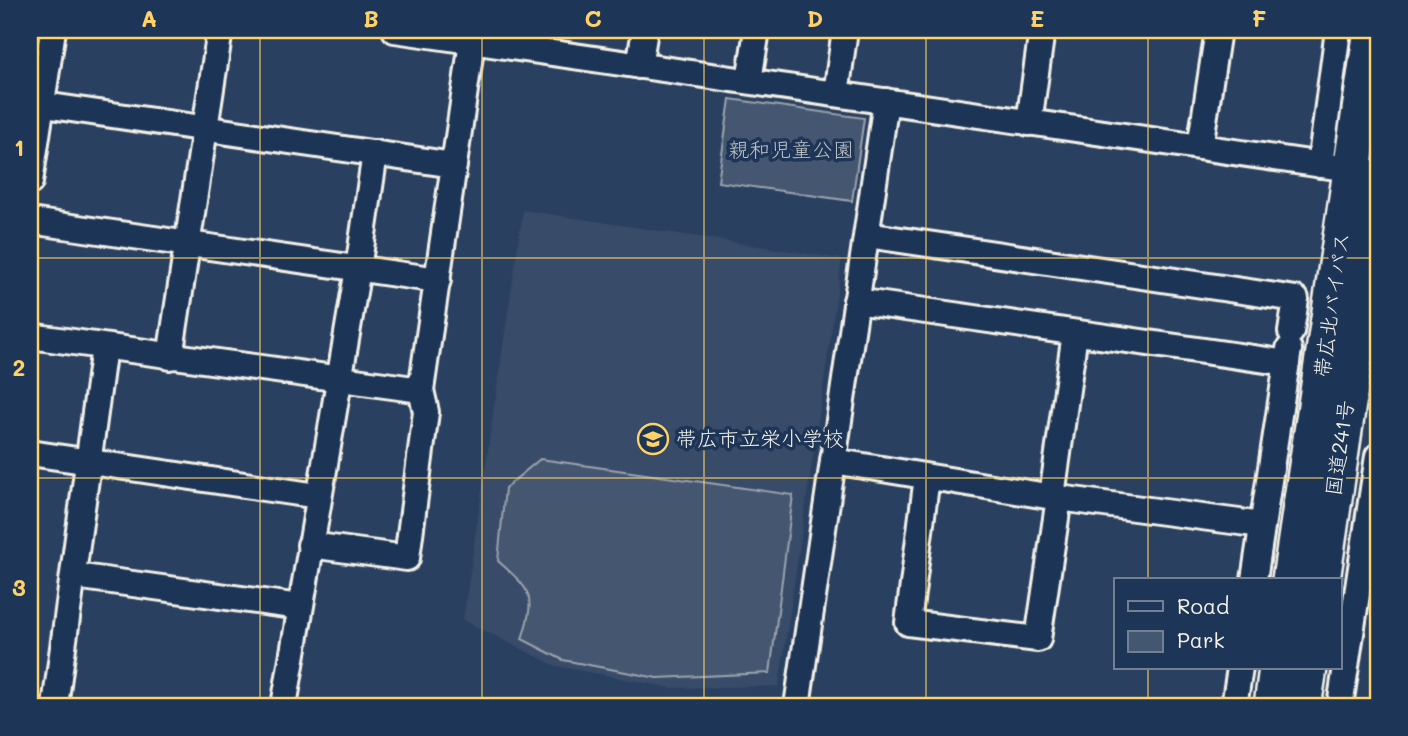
<svg xmlns="http://www.w3.org/2000/svg" width="1408" height="736" viewBox="0 0 1408 736" font-family="Mali,'Klee One',sans-serif">
	<style>
		.built { fill: #374c69 }
		.green { fill: #445771; stroke: #9ca4ac; stroke-width: 2 }
		.lines { fill: none; stroke-linecap: round; stroke-linejoin: round }
		.minor-casing { stroke: #f4f1e8; stroke-width: 30 }
		.highway-casing { stroke: #f4f1e8; stroke-width: 42 }
		.minor { stroke: #1d3557; stroke-width: 24 }
		.highway { stroke: #1d3557; stroke-width: 37 }
		.grid { fill: none; stroke: #ffd166; stroke-width: 2; stroke-opacity: 0.55 }
		.labels { text-anchor: middle; stroke-width: 7; stroke-linejoin: round; paint-order: stroke }
		.park-label { font-size: 21px; fill: #bfc3c4; stroke: #1d3557 }
		.street-label { font-size: 21px; fill: #f4f1e8; stroke: #1d3557 }
		.poi-label { font-size: 21px; fill: #f4f1e8; stroke: #1d3557; text-anchor: start }
		.neatline { fill: none; stroke: #ffd166; stroke-width: 2.5 }
		.grid-label { font-size: 23px; text-anchor: middle; font-weight: bold; fill: #ffd166 }
	</style>
	<rect width="100%" height="100%" fill="#2a4060"/>
	<filter id="ink" filterUnits="userSpaceOnUse"><feTurbulence type="fractalNoise" baseFrequency=".0143" numOctaves="2"/><feDisplacementMap in="SourceGraphic" scale="14" xChannelSelector="R" yChannelSelector="G"/><feConvolveMatrix kernelMatrix="1 2 1 2 8 2 1 2 1" color-interpolation-filters="sRGB"/></filter>
	<g filter="url(#ink)">
		<polygon class="built" points="523,210 842,259 779,686 672,688 556,666 463,620"/>
		<g class="green">
			<polygon points="730,99 864,118 852,201 718,182"/>
			<path d="M540 459 793 495 770 673 657 678 563 660 522 639C536 595 532 591 498 561L505 488Z"/>
		</g>
		<g class="lines">
			<g class="minor-casing">
				<g id="minor">
					<polyline points="395,30 1378,173"/>
					<polyline points="639,66 645,30"/>
					<polyline points="749,81 757,30"/>
					<polyline points="836,94 845,30"/>
					<polyline points="30,103 454,165"/>
					<polyline points="1029,123 1042,30"/>
					<polyline points="1200,147 1218,30"/>
					<polyline points="1320,165 1338,30"/>
					<polyline points="30,182 53,30"/>
					<polyline points="30,221 438,280"/>
					<polyline points="867,235 1296,299 1291,332"/>
					<polyline points="856,301 1287,363"/>
					<polyline points="30,336 421,390"/>
					<polyline points="170,357 220,30"/>
					<polyline points="30,453 318,496"/>
					<polyline points="833,461 1059,498 1262,525"/>
					<polyline points="927,477 908,623 1038,639 1059,498"/>
					<polyline points="1052,496 1075,333"/>
					<polyline points="310,545 407,558 426,412 421,390 472,42"/>
					<polyline points="75,576 300,607"/>
					<polyline points="1254,580 1289,349"/>
					<polyline points="55,706 104,347"/>
					<polyline points="284,706 358,269 375,153"/>
					<polyline points="797,706 886,101"/>
					<polyline points="1234,706 1240,668"/>
					<polyline points="1340,706 1378,456"/>
				</g>
			</g>
			<g class="highway-casing">
				<g id="highway">
					<polyline points="1291,580 1373,30"/>
					<polyline points="1321,580 1378,192"/>
					<polyline points="1273,706 1278,668"/>
					<polyline points="1302,706 1308,668"/>
				</g>
			</g>
			<use href="#minor" class="minor"/>
			<use href="#highway" class="highway"/>
		</g>
	</g>
	<path class="grid" d="M260 30V706M482 30V706M704 30V706M926 30V706M1148 30V580M30 258H1378M30 478H1378M1148 668V706"/>
	<defs>
		<g id="school-ring" transform="scale(1.575)"><circle r="9.5" fill="#1d3557" stroke="#ffd166" stroke-width="1.5"/><path d="M0-5L7-2L0 1L-7-2ZM-4 1L0 2.5L4 1V4Q0 6-4 4Z" fill="#ffd166"/></g>
	</defs>
	<g fill-rule="evenodd">
		<use href="#school-ring" x="653" y="439"/>
	</g>
	<g class="labels">
		<g class="park-label">
			<text x="791" y="157">親和児童公園</text>
		</g>
		<g class="street-label">
			<text transform="translate(1332 305) rotate(-82)" y="7">帯広北バイパス</text>
			<text transform="translate(1340 448) rotate(-82)" y="7">国道241号</text>
		</g>
		<g class="poi-label">
			<text x="676" y="446">帯広市立栄小学校</text>
		</g>
	</g>
	<rect width="1408" height="736" fill="none" stroke="#1d3557" stroke-width="77"/>
	<rect x="1114" y="578" width="228" height="91" fill="#1d3557" stroke="#738091" stroke-width="2"/>
	<rect x="1128" y="601" width="35" height="10" fill="#1d3557" stroke="#738091" stroke-width="2"/>
	<text x="1177" y="614" font-size="21" fill="#f4f1e8">Road</text>
	<rect x="1128" y="631" width="35" height="21" fill="#445771" stroke="#738091" stroke-width="2"/>
	<text x="1177" y="648" font-size="21" fill="#f4f1e8">Park</text>
	<rect x="38" y="38" width="1332" height="660" class="neatline"/>
	<g class="grid-label">
		<text x="149" y="27">A</text>
		<text x="371" y="27">B</text>
		<text x="593" y="27">C</text>
		<text x="815" y="27">D</text>
		<text x="1037" y="27">E</text>
		<text x="1259" y="27">F</text>
		<text x="19" y="156">1</text>
		<text x="19" y="376">2</text>
		<text x="19" y="596">3</text>
	</g>
</svg>
